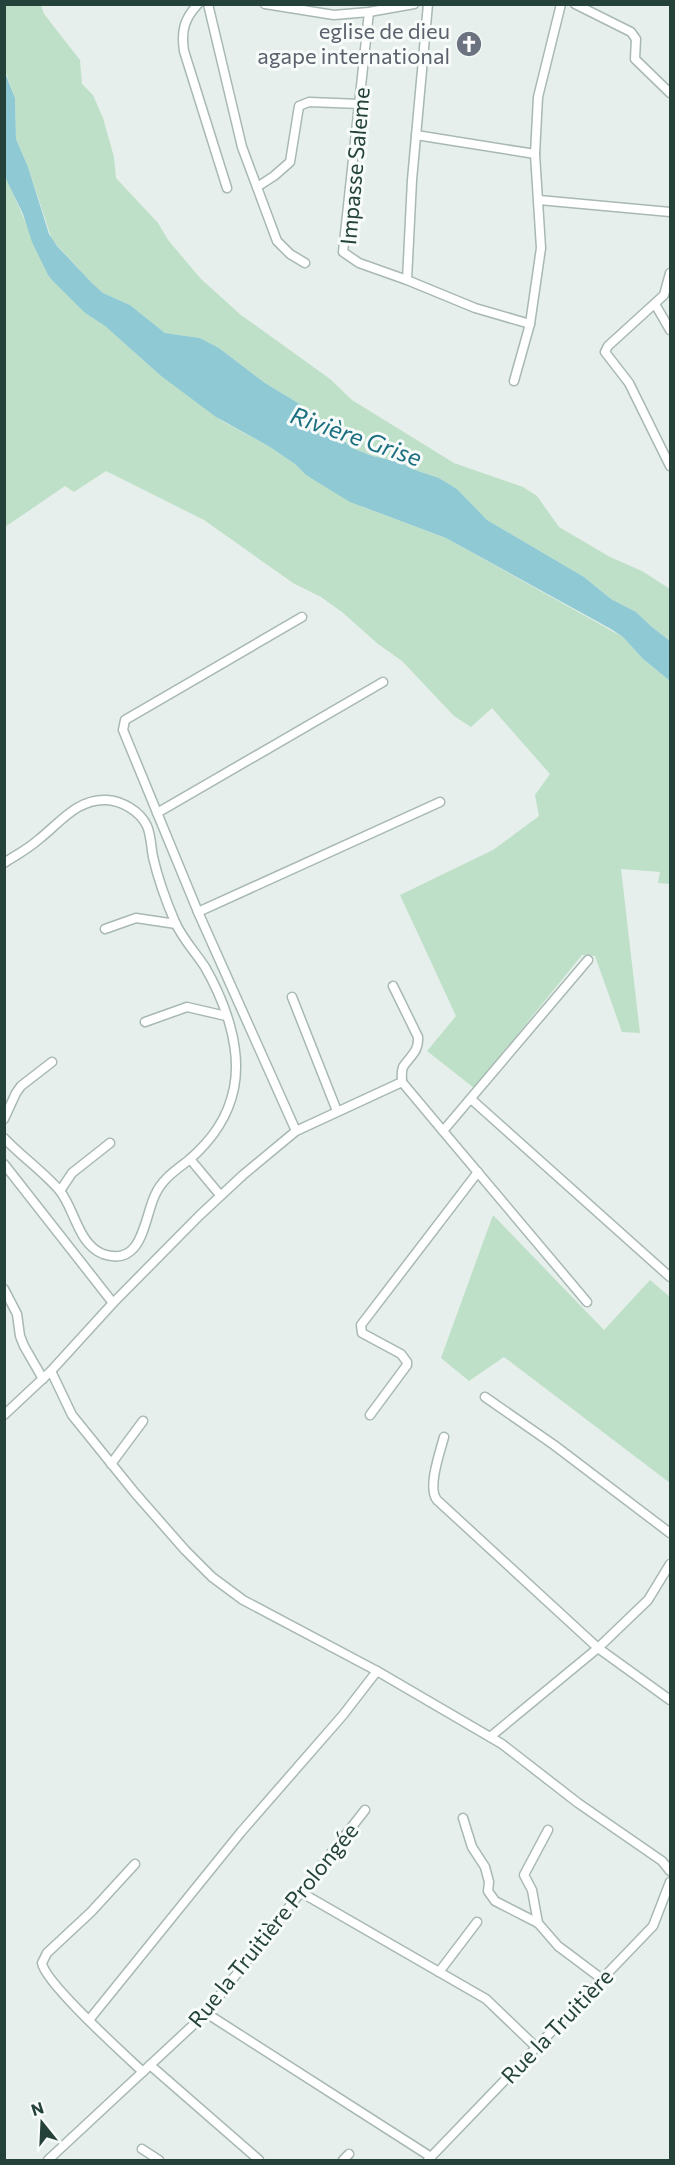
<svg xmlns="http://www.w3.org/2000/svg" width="675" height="2165" viewBox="0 0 675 2165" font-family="Commissioner,sans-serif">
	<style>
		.green { fill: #bfe0c8 }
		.water { fill: #8ec9d4 }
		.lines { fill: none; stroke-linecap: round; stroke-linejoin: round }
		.minor-casing { stroke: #a8b8b2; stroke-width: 11 }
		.minor { stroke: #fff; stroke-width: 8 }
		.labels { text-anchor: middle; stroke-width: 6; stroke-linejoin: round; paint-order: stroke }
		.worship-label { font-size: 22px; fill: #5b616d; stroke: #f7fbf9; text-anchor: end }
		.street-label { font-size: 22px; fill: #24423a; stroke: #f7fbf9 }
		.water-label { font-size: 24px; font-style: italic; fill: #1c6f80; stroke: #f7fbf9 }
	</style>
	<rect width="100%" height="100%" fill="#e6efeb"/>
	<g class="green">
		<polygon points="5,5 41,5 44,14 80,60 82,84 93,95 103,118 114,157 116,178 158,223 168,240 201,279 241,315 330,379 352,400 454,463 523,487 537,496 559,527 610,557 642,571 670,589 670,641 652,627 636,612 611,599 584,577 487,520 457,489 439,478 412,469 400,462 372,456 352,448 308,409 265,383 219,348 200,338 165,333 130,305 103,293 92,283 52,240 28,167 16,139 15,98 5,70"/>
		<polygon points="4,172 48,275 85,313 105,326 161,376 222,421 270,447 295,464 306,475 363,507 446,538 623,637 643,659 670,681 670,884 658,883 660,872 621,869 640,1033 622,1032 595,956 582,955 474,1088 427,1051 456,1016 400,895 493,850 539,816 535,795 550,774 492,708 471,727 454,716 402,661 378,644 342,612 321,597 293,583 204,520 106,471 74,492 65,486 5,527"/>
		<polygon points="493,1215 604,1330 650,1280 670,1297 670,1483 504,1357 469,1381 441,1358"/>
	</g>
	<polygon class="water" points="4,70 15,98 16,139 28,167 49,234 57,246 92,283 103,293 130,305 165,333 200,338 219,348 265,383 308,409 352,448 372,456 400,462 412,469 439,478 457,489 487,520 584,577 611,599 636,612 652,627 670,641 670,681 643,659 623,637 611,629 446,538 350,502 306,475 295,464 270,447 216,417 161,376 105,326 85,313 53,281 48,275 32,242 23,214 7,181 4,172"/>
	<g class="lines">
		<g class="minor-casing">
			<g id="minor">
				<path d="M198 4C184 19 181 31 184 51L227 188"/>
				<polyline points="208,4 242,147 277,241 290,254 305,263"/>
				<polyline points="265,4 334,15 369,12 414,4"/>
				<polyline points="428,4 412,180 407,280 475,308 530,324 541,248 535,154 538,97 561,4"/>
				<polyline points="575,4 631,32 636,39 635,59 670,93"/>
				<polyline points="369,12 343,252 359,263 407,280"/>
				<polyline points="416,135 535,154"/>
				<polyline points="257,187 274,176 290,162 299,106 309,102 360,104"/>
				<polyline points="539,200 670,212"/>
				<polyline points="670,273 664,295 608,346 605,352 629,383 670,466"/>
				<polyline points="655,304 670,330"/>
				<polyline points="514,381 530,324"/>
				<polyline points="157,813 383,682"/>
				<path d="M4 863C16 855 28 849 38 840 59 824 77 798 107 800 122 801 140 811 147 826 151 835 151 847 153 857 158 879 166 901 175 922 182 938 195 952 205 967 225 1002 242 1048 234 1088 228 1118 212 1140 189 1160 176 1170 162 1179 155 1195 144 1218 143 1268 103 1254 78 1244 75 1210 60 1191 44 1172 22 1157 4 1138"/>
				<polyline points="198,912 440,802"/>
				<polyline points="105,929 136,918 176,924"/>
				<path d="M393 986 418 1037C419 1052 410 1056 403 1067 401 1072 402 1077 402 1082"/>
				<polyline points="292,997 337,1111"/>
				<polyline points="145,1022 187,1007 226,1016"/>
				<polyline points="471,1099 670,1277"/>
				<polyline points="4,1119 16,1093 21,1086 52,1062"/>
				<polyline points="296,1131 198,912 123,730 125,720 302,617"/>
				<polyline points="443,1131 587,1302"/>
				<polyline points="190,1159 220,1195"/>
				<polyline points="4,1164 113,1303"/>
				<polyline points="60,1191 72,1173 110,1143"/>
				<polyline points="4,1289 17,1314 20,1336 24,1346 43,1379"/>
				<polyline points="51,1371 72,1415 135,1493 185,1550 212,1577 243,1600 377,1671 502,1744 578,1803 662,1861 670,1871"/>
				<polyline points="485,1397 554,1445 670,1533"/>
				<polyline points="4,1415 51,1371 113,1303 200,1215 243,1175 296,1131 402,1082 443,1131 588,960"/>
				<polyline points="370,1415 407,1365 407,1362 401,1354 362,1333 361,1325 478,1172"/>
				<path d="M444 1437C440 1452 427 1488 437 1500L598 1648 670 1700"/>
				<polyline points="111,1464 143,1421"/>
				<polyline points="490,1737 598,1648 648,1600 670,1564"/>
				<polyline points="463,1818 472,1847 485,1867 489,1882 488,1891 495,1901 538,1923 558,1946 602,1979"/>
				<path d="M135 1864 91 1912 47 1953 42 1963C45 1983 124 2054 143 2072"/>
				<polyline points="302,1893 486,1999 536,2047"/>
				<polyline points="538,1923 532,1890 524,1875 548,1830"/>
				<polyline points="439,1972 477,1922"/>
				<polyline points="206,2013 431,2157"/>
				<polyline points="89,2020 241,1832 343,1715 377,1671"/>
				<polyline points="150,2065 259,2160"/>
				<polyline points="142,2149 159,2160"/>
				<polyline points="48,2160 206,2013 365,1810"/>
				<polyline points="343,2160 349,2154"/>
				<polyline points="428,2160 653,1926 670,1882"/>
			</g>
		</g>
		<use href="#minor" class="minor"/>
	</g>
	<defs>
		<g id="church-disc" transform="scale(1.35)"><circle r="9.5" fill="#6b7280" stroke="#f7fbf9"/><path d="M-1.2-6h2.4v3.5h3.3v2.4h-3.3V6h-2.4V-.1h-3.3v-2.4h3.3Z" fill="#fff"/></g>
	</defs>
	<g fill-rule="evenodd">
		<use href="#church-disc" x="469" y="44"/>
	</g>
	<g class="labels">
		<g class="worship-label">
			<text x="450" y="39">eglise de dieu<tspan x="450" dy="25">agape international</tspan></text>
		</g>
		<g class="street-label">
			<text transform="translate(355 166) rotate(-85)" y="8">Impasse Saleme</text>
			<text transform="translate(273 1925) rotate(-51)" y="8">Rue la Truitière Prolongée</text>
			<text transform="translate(557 2026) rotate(-46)" y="8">Rue la Truitière</text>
		</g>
		<g class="water-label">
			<text transform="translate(356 437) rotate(19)" y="8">Rivière Grise</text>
		</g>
	</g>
	<rect width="675" height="2165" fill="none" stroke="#24423a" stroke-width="12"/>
	<g transform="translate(42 2123) rotate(342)" stroke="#f7fbf9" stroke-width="4.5" paint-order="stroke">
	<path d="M0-4.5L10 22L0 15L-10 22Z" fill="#24423a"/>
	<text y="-9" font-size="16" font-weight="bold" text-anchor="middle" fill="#24423a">N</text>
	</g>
</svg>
